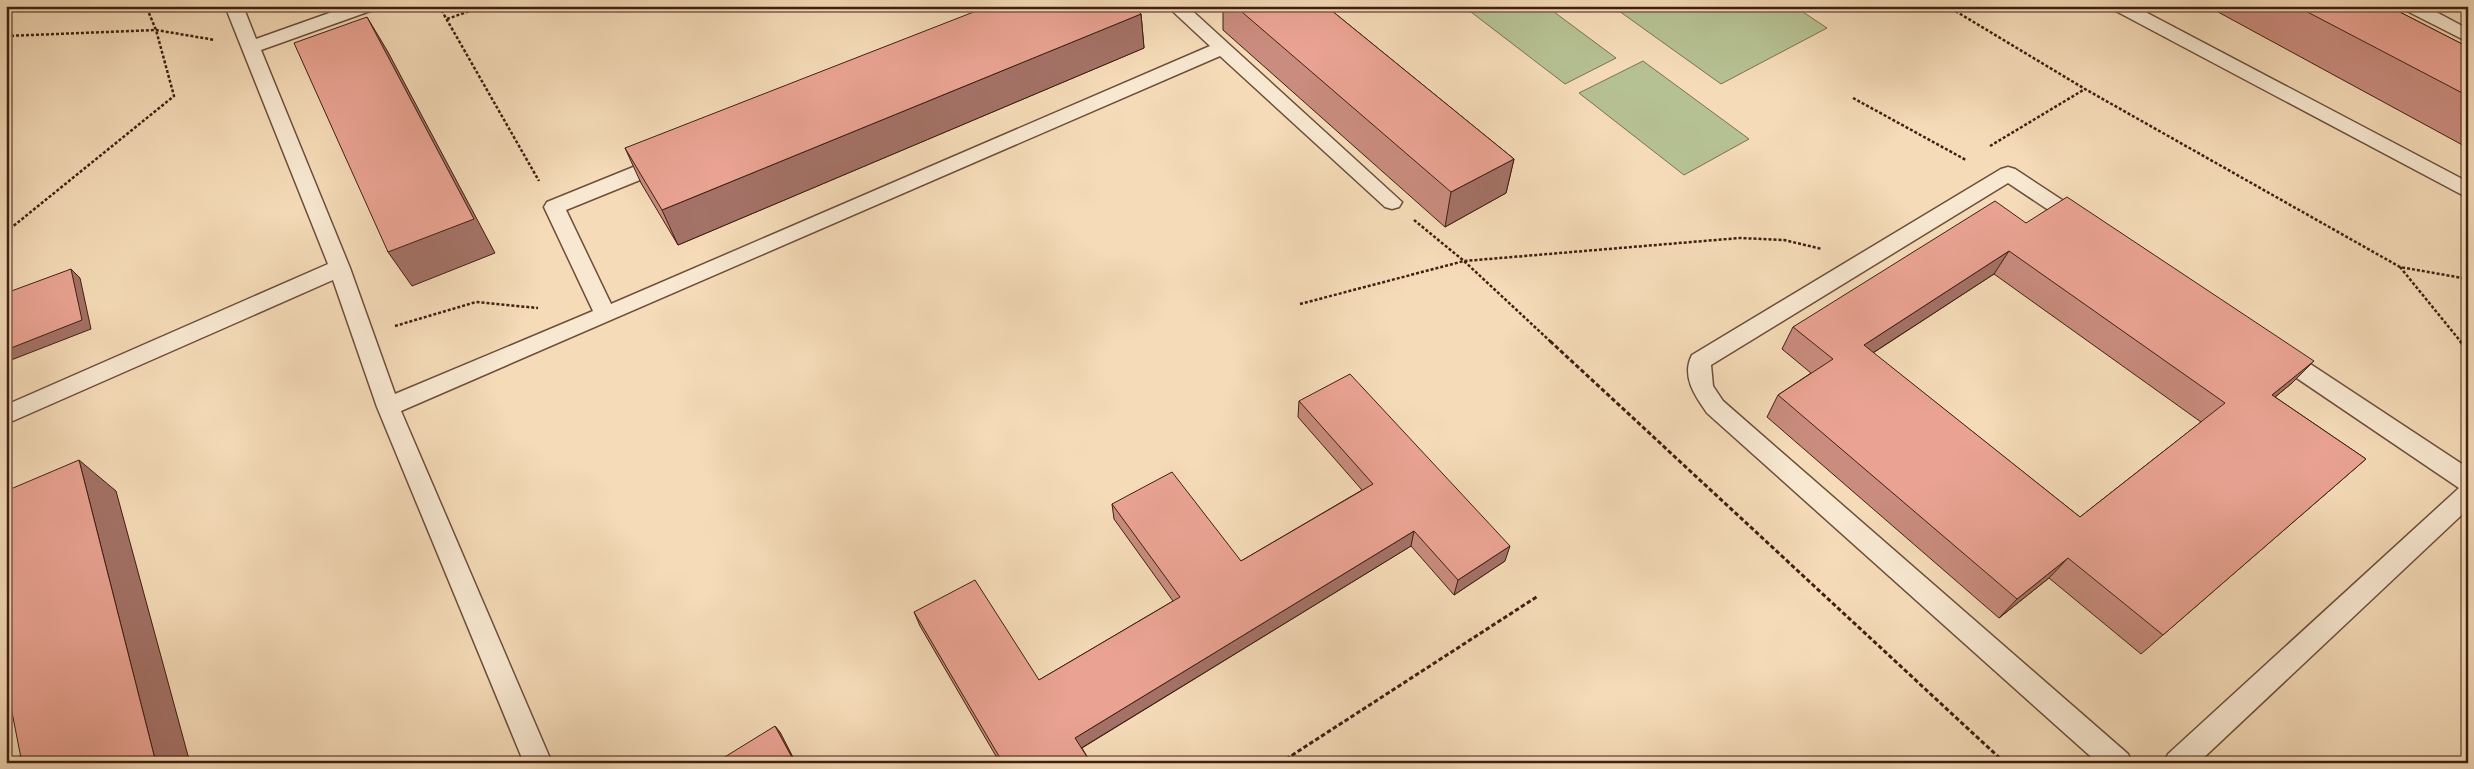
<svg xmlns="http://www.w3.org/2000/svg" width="2474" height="769" viewBox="0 0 2474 769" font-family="'Gentium Book Plus',serif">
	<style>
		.green { fill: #b6c193; stroke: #7b7052 }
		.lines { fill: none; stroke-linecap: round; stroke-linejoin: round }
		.service-casing { stroke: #6d4e3b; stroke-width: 3 }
		.path-far1 { stroke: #401f11; stroke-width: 2.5; stroke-dasharray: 3 2; stroke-linecap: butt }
		.path { stroke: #401f11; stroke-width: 3; stroke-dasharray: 4.5 2.5; stroke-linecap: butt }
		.service { fill: #f8e8d1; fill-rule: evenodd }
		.wall { fill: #c98c7e; stroke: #401f11; fill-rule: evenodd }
		.shaded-wall { fill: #a47267; stroke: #401f11 }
		.building { fill: #eaa393; stroke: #401f11; fill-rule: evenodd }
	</style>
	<rect width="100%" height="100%" fill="#f5dbb8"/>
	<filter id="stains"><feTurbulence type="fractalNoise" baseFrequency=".004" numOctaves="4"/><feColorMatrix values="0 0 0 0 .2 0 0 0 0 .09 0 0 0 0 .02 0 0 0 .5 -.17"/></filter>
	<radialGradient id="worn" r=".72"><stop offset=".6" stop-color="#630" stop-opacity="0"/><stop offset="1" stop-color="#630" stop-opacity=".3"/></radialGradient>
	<g class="green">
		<polygon points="1484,6 1546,6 1616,58 1565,84 1471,12"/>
		<polygon points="1612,6 1794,6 1827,28 1721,84"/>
		<polygon points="1643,61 1749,139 1684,175 1579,93"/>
	</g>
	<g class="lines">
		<g class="service-casing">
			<g id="service">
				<polygon points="225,6 243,6 256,39 349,6 376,6 373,10 261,50 350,268 395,394 593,311 544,207 547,202 658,157 665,155 672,157 675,162 672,167 566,210 611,304 1210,46 1167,6 1187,6 1402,202 1399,207 1392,209 1385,207 1220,56 401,411 552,763 524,763 377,407 333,280 6,424 6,405 328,264"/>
				<polygon points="2111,6 2134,6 2468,182 2468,198 2114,10"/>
				<polygon points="2402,6 2425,6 2468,29 2468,42 2405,10"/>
				<path d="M2008 167 2015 169 2088 217 2091 222 2088 227 2081 229 2074 227 2008 183 1711 365 1713 386 1723 401 2128 754 2132 763H2098L1707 413C1695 396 1681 376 1692 355L2001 169Z"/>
				<polygon points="2278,345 2286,348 2468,468 2468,509 2198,763 2164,763 2168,754 2459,488 2270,360 2267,354 2270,348"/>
			</g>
		</g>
		<g class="path-far1">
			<polyline points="439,6 539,181"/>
			<polyline points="1947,6 2085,89 2400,267 2468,279"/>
			<polyline points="447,19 484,6"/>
			<polyline points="6,36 156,30 215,40"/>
			<polyline points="1853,98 1966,160"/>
			<polyline points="1990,146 2085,89"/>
			<polyline points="1414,220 1464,261 1551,342"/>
			<polyline points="6,232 174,96 156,30 146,6"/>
			<polyline points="2400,267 2461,342"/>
			<polyline points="1300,304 1464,261 1740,238 1784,240 1822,249"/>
			<polyline points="395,326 476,302 538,308"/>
		</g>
		<g class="path">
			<polyline points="1550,341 2005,763"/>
			<polyline points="2460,341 2468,350"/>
			<polyline points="1280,763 1538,596"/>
			<polyline points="2462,763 2468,757"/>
		</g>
		<use href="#service" class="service"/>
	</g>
	<g class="wall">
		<polygon points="1223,6 1326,6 1514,159 1506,193 1445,227 1223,30"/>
		<polygon points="2207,6 2388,6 2468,47 2468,148"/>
		<polygon points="2468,6 2468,13 2464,11"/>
		<polygon points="1141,14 1144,48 678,245 641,183 625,148"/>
		<path d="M2026 223 2292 383 2275 397 2366 459 2141 654 2049 578 1999 618 1767 417 1778 395 1811 373 1782 349 1793 327ZM1994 274 2201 422 2080 517 1873 353Z"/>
		<polygon points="1299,401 1505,561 1454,595 1411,546 1082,748 1091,763 1000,763 920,626 914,612 1039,680 1173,601 1114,519 1112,504 1241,561 1362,490 1298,417"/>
	</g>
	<g class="shaded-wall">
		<polygon points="1141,14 1144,48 678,245 662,210"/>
		<polygon points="367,17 388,52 495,253 412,286 388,252"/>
		<polygon points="1514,159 1506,193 1445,227 1451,192"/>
		<polygon points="2009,251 1994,274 1851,367 1864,345"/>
		<polygon points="71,269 80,278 91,329 6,362 6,350"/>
		<polygon points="2314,361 2292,383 2251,417 2272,395"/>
		<polygon points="79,460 116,491 190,763 156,763"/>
		<polygon points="1414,531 1411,546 1078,750 1075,738"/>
		<polygon points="1510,546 1505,561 1454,595 1458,580"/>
		<polygon points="2068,558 2049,578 1999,618 2017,599"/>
		<polygon points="775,726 780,732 796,763 795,763"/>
	</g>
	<g class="building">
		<polygon points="989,6 1134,6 1141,14 662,210 625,148"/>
		<polygon points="1235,6 1326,6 1514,159 1451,192"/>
		<polygon points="2296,6 2388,6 2468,47 2468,96"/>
		<polygon points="367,17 474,219 388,252 294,43"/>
		<path d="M2067 197 2314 361 2272 395 2366 459 2163 635 2068 558 2017 599 1778 395 1833 359 1793 327 1995 201 2026 223ZM2009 251 2225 403 2080 517 1864 345Z"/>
		<polygon points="71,269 82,320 6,350 6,293"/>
		<polygon points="1350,374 1510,546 1458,580 1414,531 1075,738 1091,763 1003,763 914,612 975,580 1039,680 1180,597 1112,504 1172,472 1241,561 1373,484 1299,401"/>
		<polygon points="79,460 156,763 22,763 6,682 6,491"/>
		<polygon points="775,726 795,763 715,763"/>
	</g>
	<rect width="2474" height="769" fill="none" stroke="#f5dbb8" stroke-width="25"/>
	<rect x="8" y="8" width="2459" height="754" fill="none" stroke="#401f11" stroke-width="2.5"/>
	<rect x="12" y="12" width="2449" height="744" fill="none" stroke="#401f11"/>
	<rect width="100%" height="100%" filter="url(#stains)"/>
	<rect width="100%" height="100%" fill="url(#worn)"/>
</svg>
